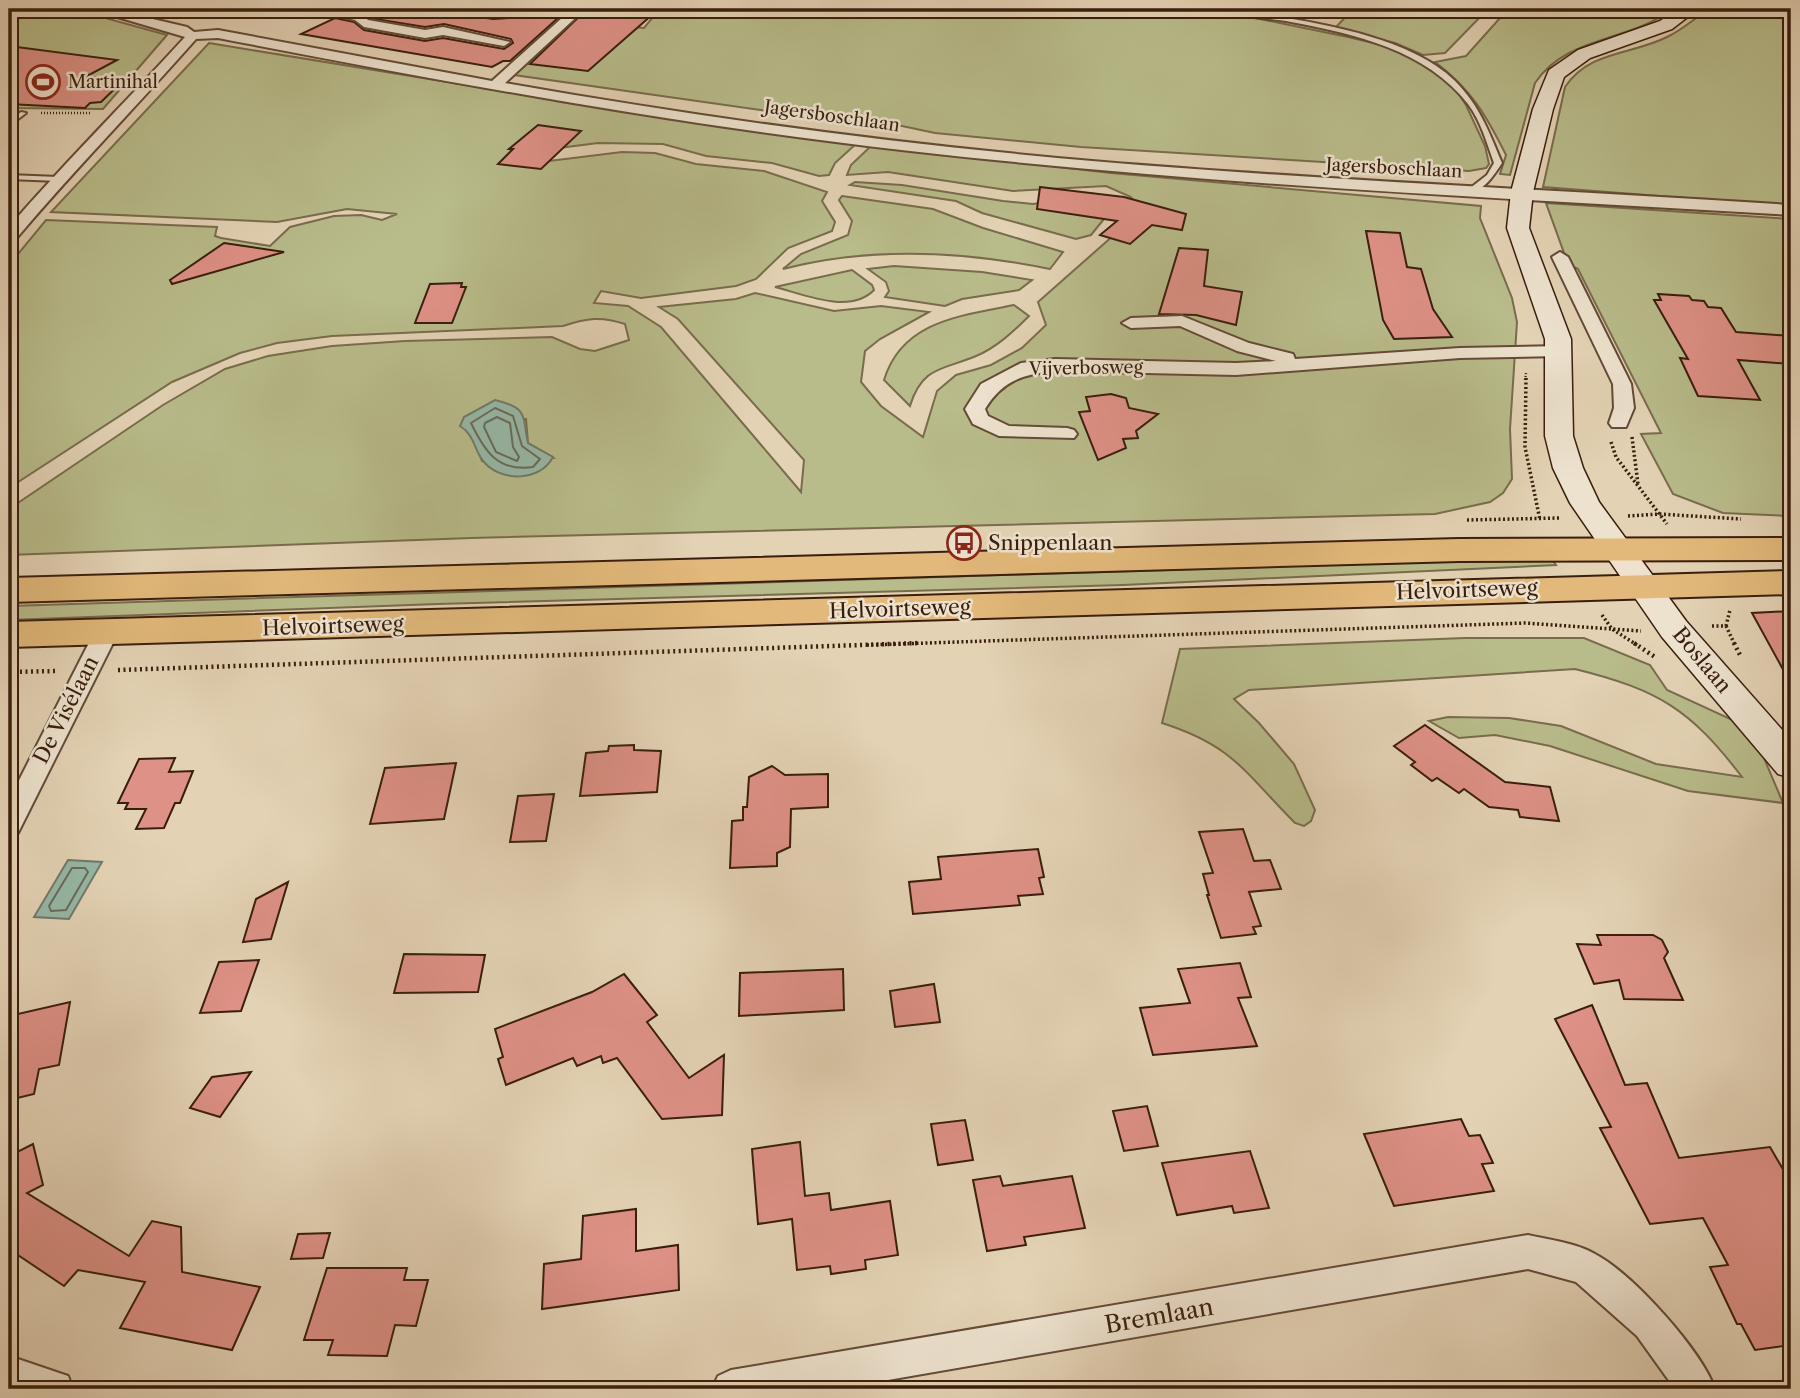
<svg xmlns="http://www.w3.org/2000/svg" width="1800" height="1398" viewBox="0 0 1800 1398" font-family="'Libre Caslon Text',serif">
	<style>
		.green { fill: #b8bb8a; stroke: #796c4c; stroke-width: 2; fill-rule: evenodd }
		.water { fill: #96b8a7; stroke: #717a69; stroke-width: 2 }
		.lines { fill: none; stroke-linecap: round; stroke-linejoin: round }
		.shore { stroke: #686b5a; stroke-width: 2 }
		.building { fill: #de9186; stroke: #3a1e0d; stroke-width: 2 }
		.service-casing { stroke: #644b37; stroke-width: 4 }
		.minor-casing { stroke: #644b37; stroke-width: 4 }
		.secondary-casing { stroke: #3a1e0d; stroke-width: 3 }
		.primary-casing { stroke: #3a1e0d; stroke-width: 4 }
		.path-far2 { stroke: #3a1e0d; stroke-width: 2.5; stroke-dasharray: 1 2; stroke-linecap: butt }
		.path-far1 { stroke: #3a1e0d; stroke-width: 3.5; stroke-dasharray: 2 2.5; stroke-linecap: butt }
		.path { stroke: #3a1e0d; stroke-width: 4.5; stroke-dasharray: 2 3.5; stroke-linecap: butt }
		.service { fill: #ede2ce; fill-rule: evenodd }
		.minor { fill: #ede2ce; fill-rule: evenodd }
		.secondary { fill: #ede2ce; fill-rule: evenodd }
		.primary { fill: #e2b97a; fill-rule: evenodd }
		.labels { text-anchor: middle; stroke-width: 5; stroke-linejoin: round; paint-order: stroke }
		.far-poi-label { font-size: 18px; fill: #3a1e0d; stroke: #ede2ce; text-anchor: start }
		.far-street-label { font-size: 18px; fill: #3a1e0d; stroke: #ede2ce }
		.poi-label { font-size: 21px; fill: #3a1e0d; stroke: #ede2ce; text-anchor: start }
		.street-label { font-size: 21px; fill: #3a1e0d; stroke: #ede2ce }
		.near-street-label { font-size: 24px; fill: #3a1e0d; stroke: #ede2ce }
	</style>
	<rect width="100%" height="100%" fill="#e3d2b4"/>
	<filter id="stains"><feTurbulence type="fractalNoise" baseFrequency=".00286" numOctaves="4"/><feColorMatrix values="0 0 0 0 .2 0 0 0 0 .09 0 0 0 0 .02 0 0 0 .5 -.17"/></filter>
	<radialGradient id="worn" r=".72"><stop offset=".6" stop-color="#630" stop-opacity="0"/><stop offset="1" stop-color="#630" stop-opacity=".3"/></radialGradient>
	<g class="green">
		<polygon points="9,9 73,9 167,35 103,109 9,108"/>
		<polygon points="643,9 1211,9 1348,37 1386,46 1422,62 1456,90 1466,105 1485,146 1489,164 1486,168 1469,171 1081,147 935,133 902,126 802,116 514,75 575,22 644,28 659,10"/>
		<polygon points="1343,9 1488,9 1445,53 1423,55 1395,43 1338,29 1337,26 1351,11"/>
		<path d="M1508 9H1672C1630 42 1567 35 1535 83L1510 175 1500 174 1506 155C1486 115 1471 89 1435 62L1466 56Z"/>
		<path d="M1709 9H1791V206L1543 187 1565 87C1590 50 1632 55 1667 37 1682 30 1695 18 1709 9Z"/>
		<path d="M209 43 685 121 857 143 835 163 829 175 819 176 772 163 706 156 663 144 598 143 559 148 549 161 622 152 655 153 696 164 764 171 827 192 822 201 835 222 832 231 788 248 756 279 736 286 641 298 601 291 594 303 628 306 661 327 801 492 804 460 678 319 659 307 736 299 755 293 834 311 881 306 929 312 880 339 865 351 861 382 881 406 923 437 937 391 956 375 991 365 1022 348 1046 325 1038 302 1123 227 1136 205 1131 197 1106 186 1013 191 888 172 847 175 851 165 872 145 1111 173 1481 206 1480 218 1512 298 1517 322 1510 429 1512 479 1503 493 1490 502 1435 514 471 538 9 555V509L163 405 225 369 268 356 332 346 405 341 552 337 580 349 595 351 629 340 625 324C601 316 587 318 563 326L332 336 277 343 240 353 172 382 9 488V265L46 220 217 227 215 236 221 238 270 246 290 227 334 216 361 215 382 220 397 214 347 209 277 222 51 212ZM526 419 528 443 553 458 482 461 476 443 465 429Z"/>
		<polygon points="855,182 902,185 1003,201 1033,204 1052,201 1108,214 1091,235 1076,239 982,213 956,201 850,185"/>
		<path d="M842 196 933 209 983 228 1063 252 1050 269C962 251 871 246 783 269L801 254 848 235 852 221 839 200Z"/>
		<polygon points="1546,203 1791,219 1791,516 1723,513 1673,494 1641,434 1661,433 1578,269 1568,264"/>
		<polygon points="894,266 982,272 1032,280 1019,290 962,299 945,306 885,297 889,291 886,282 868,269"/>
		<path d="M852 270 872 285 874 290C850 315 803 294 775 287Z"/>
		<path d="M1014 305 1029 316C1014 331 996 348 976 356 943 370 922 366 910 406L884 380C902 321 960 316 1014 305Z"/>
		<polygon points="1551,558 1556,565 1123,585 438,604 9,620 9,606"/>
		<path d="M1465 638H1584L1650 665 1667 690 1737 722 1761 751 1783 803 1688 791 1550 746 1495 735 1459 738 1429 721 1448 717 1509 718 1561 726 1656 764 1742 777C1690 709 1659 690 1575 669L1249 690 1234 699 1259 723 1294 764 1315 810 1311 821 1304 826 1295 823C1244 772 1234 746 1162 723L1180 649Z"/>
	</g>
	<g class="water">
		<path d="M495 400C528 408 522 414 528 443L553 457C540 482 501 482 484 462 474 451 475 435 460 426L464 417Z"/>
		<polygon points="68,860 102,862 69,919 34,917"/>
	</g>
	<g class="lines">
		<g class="shore">
			<path d="M495 408 513 416 522 446 540 459 533 467C498 472 485 452 471 423Z"/>
			<polygon points="497,417 510,423 513,447 519,457 517,461 496,452 484,427 485,423"/>
			<polygon points="72,868 85,868 88,872 66,910 51,911 49,906"/>
		</g>
	</g>
	<g class="building">
		<polygon points="355,9 423,9 493,19 509,18 523,9 568,9 510,61 503,61 492,67 301,34 335,18 354,22 364,30 425,41 443,38 504,49 513,43 511,39 444,24 425,27 369,18"/>
		<polygon points="587,9 653,14 588,71 530,64"/>
		<polygon points="9,46 117,60 85,77 126,78 101,102 90,103 85,108 9,104"/>
		<polygon points="538,125 581,131 541,169 498,164 513,149 509,149"/>
		<polygon points="1040,187 1124,197 1186,214 1182,230 1152,225 1130,244 1100,235 1117,221 1037,209"/>
		<polygon points="1366,231 1400,233 1407,267 1421,269 1433,309 1452,337 1394,339 1383,320"/>
		<polygon points="224,243 284,252 172,284 170,280"/>
		<polygon points="1179,248 1208,250 1204,286 1242,292 1236,325 1196,315 1159,314"/>
		<polygon points="462,283 461,287 466,287 452,323 415,323 430,284"/>
		<polygon points="1658,294 1689,296 1692,300 1704,301 1708,307 1721,308 1736,332 1791,336 1791,364 1738,360 1760,400 1698,396 1680,358 1688,359 1654,300 1661,300"/>
		<polygon points="1111,394 1126,398 1129,408 1158,414 1136,431 1138,438 1123,439 1126,448 1098,460 1079,412 1090,411 1086,397"/>
		<polygon points="1791,611 1791,684 1752,613"/>
		<polygon points="1425,725 1505,782 1550,787 1559,821 1520,817 1518,810 1489,807 1464,789 1459,793 1437,778 1432,781 1411,765 1415,762 1394,746"/>
		<polygon points="634,745 634,750 661,751 657,792 580,796 586,753 608,751 609,746"/>
		<polygon points="175,758 169,772 193,771 180,803 175,803 164,828 136,829 146,809 125,809 128,803 118,803 139,759"/>
		<polygon points="456,763 444,819 370,824 385,768"/>
		<polygon points="772,766 785,775 828,774 828,807 791,809 790,847 777,853 777,866 730,868 732,821 743,820 743,807 747,807 749,777"/>
		<polygon points="554,794 546,841 510,842 518,796"/>
		<polygon points="1243,829 1254,861 1270,860 1281,889 1249,892 1261,926 1253,927 1256,934 1221,938 1207,895 1209,895 1203,874 1213,873 1199,832"/>
		<polygon points="1038,849 1044,877 1039,878 1043,894 1018,896 1020,905 913,914 909,882 941,879 938,857"/>
		<polygon points="288,882 271,939 243,942 256,899"/>
		<polygon points="1597,935 1653,935 1662,940 1668,952 1664,958 1683,1000 1624,999 1619,980 1594,984 1577,944 1601,945"/>
		<polygon points="404,954 485,955 478,992 394,993"/>
		<polygon points="259,960 241,1011 200,1013 219,962"/>
		<polygon points="1240,963 1251,997 1238,998 1257,1046 1153,1055 1140,1008 1190,1003 1178,969"/>
		<polygon points="843,969 844,1010 739,1016 740,973"/>
		<polygon points="624,974 657,1015 647,1022 689,1078 724,1055 722,1115 662,1119 617,1058 603,1063 601,1056 577,1066 573,1058 506,1085 498,1059 503,1057 495,1029 592,992"/>
		<polygon points="934,984 940,1022 895,1027 890,991"/>
		<polygon points="70,1002 59,1065 39,1069 34,1094 9,1100 9,1016"/>
		<polygon points="1592,1005 1625,1085 1647,1083 1679,1158 1770,1147 1791,1183 1791,1345 1755,1350 1741,1324 1737,1324 1710,1267 1728,1265 1703,1218 1650,1224 1600,1128 1611,1127 1555,1019"/>
		<polygon points="251,1072 220,1117 190,1108 212,1077"/>
		<polygon points="1147,1106 1158,1146 1124,1151 1113,1111"/>
		<polygon points="1461,1119 1469,1136 1480,1135 1493,1163 1482,1164 1494,1191 1394,1206 1364,1134"/>
		<polygon points="965,1120 973,1160 938,1165 931,1124"/>
		<polygon points="800,1142 805,1196 829,1193 831,1210 890,1201 898,1255 865,1260 866,1269 831,1274 830,1266 797,1270 792,1219 758,1224 752,1149"/>
		<polygon points="33,1144 43,1185 27,1193 129,1256 152,1221 181,1227 182,1272 260,1287 232,1350 120,1328 145,1282 78,1270 64,1286 9,1249 9,1156"/>
		<polygon points="1250,1151 1269,1208 1234,1213 1232,1206 1177,1215 1162,1163"/>
		<polygon points="1000,1176 1003,1186 1072,1176 1085,1228 1024,1237 1026,1245 987,1251 973,1180"/>
		<polygon points="636,1209 636,1251 678,1245 679,1290 542,1309 544,1264 581,1259 583,1216"/>
		<polygon points="330,1233 323,1258 291,1259 298,1234"/>
		<polygon points="327,1268 407,1268 404,1280 428,1280 416,1326 395,1325 387,1356 328,1355 333,1340 304,1340"/>
	</g>
	<g class="lines">
		<g class="service-casing">
			<g id="service">
				<path d="M1222 9C1239 8 1257 13 1275 16 1330 25 1413 40 1454 80 1480 106 1488 130 1502 163 1494 175 1484 191 1469 193V189L1487 175 1494 163C1487 144 1481 121 1468 104 1426 50 1355 34 1291 22 1269 18 1242 18 1222 9Z"/>
				<polygon points="21,112 26,113 9,126 9,121"/>
				<polygon points="9,175 58,177 62,179 58,181 9,179"/>
			</g>
		</g>
		<g class="minor-casing">
			<g id="minor">
				<path d="M90 9H110L187 27 194 32 218 30 492 81 572 9H585L505 83C703 118 903 145 1104 162 1333 181 1562 190 1791 205V215C1497 198 1202 184 910 151 677 125 447 82 218 38L196 39C136 107 73 171 15 240L9 242V227C65 162 127 101 185 37Z"/>
				<path d="M309 9C326 8 356 6 368 20L425 30 443 27 510 42 504 46 443 35 425 38 364 27 355 20Z"/>
				<polygon points="1560,252 1568,257 1631,384 1634,408 1626,427 1612,427 1609,423 1614,408 1613,384 1552,257"/>
				<path d="M1182 316 1249 343 1293 354 1295 359 1460 348 1560 346 1569 351 1560 356 1460 358 1236 375 1055 371C1023 374 1002 381 985 409L988 416 1009 426 1067 428 1074 430 1077 434 1074 438 999 436 973 424 965 409 981 384 1021 363 1055 359 1236 363 1276 361 1237 351 1180 326 1131 328 1122 323 1131 318Z"/>
				<polygon points="106,625 114,627 118,633 18,833 9,836 9,800 94,633 98,627"/>
				<path d="M1528 1235C1550 1240 1576 1243 1595 1254 1633 1274 1701 1350 1715 1389H1675L1637 1336 1576 1282 1528 1269 836 1389H712L718 1376 731 1370Z"/>
				<polygon points="9,1356 68,1376 73,1389 9,1389"/>
			</g>
		</g>
		<g class="secondary-casing">
			<polygon id="secondary" points="1678,9 1698,9 1672,29 1590,58 1564,77 1553,109 1533,192 1529,228 1571,339 1573,436 1583,468 1599,502 1686,621 1791,740 1791,778 1778,774 1662,637 1570,503 1553,468 1545,436 1545,339 1507,228 1511,192 1533,109 1549,70 1578,50 1660,21"/>
		</g>
		<g class="primary-casing">
			<g id="primary">
				<polygon points="1791,538 1791,560 1459,561 9,602 9,578 1459,539"/>
				<polygon points="1791,571 1791,594 9,647 9,622"/>
			</g>
		</g>
		<g class="path-far2">
			<polyline points="242,17 260,9"/>
			<polyline points="41,113 92,113"/>
			<polyline points="1525,380 1526,373"/>
		</g>
		<g class="path-far1">
			<polyline points="1526,378 1525,447 1540,520"/>
			<polyline points="1632,437 1638,484"/>
			<polyline points="1611,442 1616,457 1667,524"/>
			<polyline points="1628,516 1659,514 1741,519"/>
			<polyline points="1467,520 1560,518"/>
			<polyline points="1602,615 1612,629 1637,645"/>
			<polyline points="1712,626 1726,626"/>
			<polyline points="1726,626 1735,645"/>
			<polyline points="1726,626 1730,610"/>
			<polyline points="867,645 1525,623 1641,631"/>
		</g>
		<g class="path">
			<polyline points="1634,643 1655,657"/>
			<polyline points="1734,643 1741,657"/>
			<polyline points="118,670 920,643"/>
			<polyline points="9,672 56,671"/>
		</g>
		<use href="#service" class="service"/>
		<use href="#minor" class="minor"/>
		<use href="#secondary" class="secondary"/>
		<use href="#primary" class="primary"/>
	</g>
	<defs>
		<g id="stadium-ring" transform="scale(1.75)"><circle r="9.5" fill="#ede2ce" stroke="#8f2418" stroke-width="1.5"/><path d="M0-5a6.5 5 0 1 0 0 10a6.5 5 0 1 0 0-10ZM-3.5-1.8h7v3.6h-7Z" fill="#8f2418"/></g>
		<g id="bus-ring" transform="scale(1.75)"><circle r="9.5" fill="#ede2ce" stroke="#8f2418" stroke-width="1.5"/><path d="M-5-6H5V4H4V6H2V4H-2V6H-4V4H-5ZM-3.5-4V0h7V-4ZM-3.5 1.2v1.5H-2V1.2ZM2 1.2v1.5H3.5V1.2Z" fill="#8f2418"/></g>
	</defs>
	<g fill-rule="evenodd">
		<use href="#stadium-ring" x="43" y="82"/>
		<use href="#bus-ring" x="964" y="543"/>
	</g>
	<g class="labels">
		<g class="far-poi-label">
			<text x="68" y="88">Martinihal</text>
		</g>
		<g class="far-street-label">
			<text transform="translate(832 116) rotate(8)" y="6">Jagersboschlaan</text>
			<text transform="translate(1394 168) rotate(3)" y="6">Jagersboschlaan</text>
			<text transform="translate(1086 368) rotate(-1)" y="6">Vijverbosweg</text>
		</g>
		<g class="poi-label">
			<text x="988" y="550">Snippenlaan</text>
		</g>
		<g class="street-label">
			<text transform="translate(1467 590) rotate(-2)" y="7">Helvoirtseweg</text>
			<text transform="translate(900 609) rotate(-2)" y="7">Helvoirtseweg</text>
			<text transform="translate(333 626) rotate(-2)" y="7">Helvoirtseweg</text>
			<text transform="translate(1702 660) rotate(50)" y="7">Boslaan</text>
			<text transform="translate(66 710) rotate(-63)" y="7">De Visélaan</text>
		</g>
		<g class="near-street-label">
			<text transform="translate(1159 1316) rotate(-10)" y="8">Bremlaan</text>
		</g>
	</g>
	<rect width="1800" height="1398" fill="none" stroke="#e3d2b4" stroke-width="35"/>
	<rect x="10" y="10" width="1779" height="1377" fill="none" stroke="#3a1e0d" stroke-width="3.5"/>
	<rect x="18" y="18" width="1765" height="1363" fill="none" stroke="#3a1e0d" stroke-width="2"/>
	<rect width="100%" height="100%" filter="url(#stains)"/>
	<rect width="100%" height="100%" fill="url(#worn)"/>
</svg>
